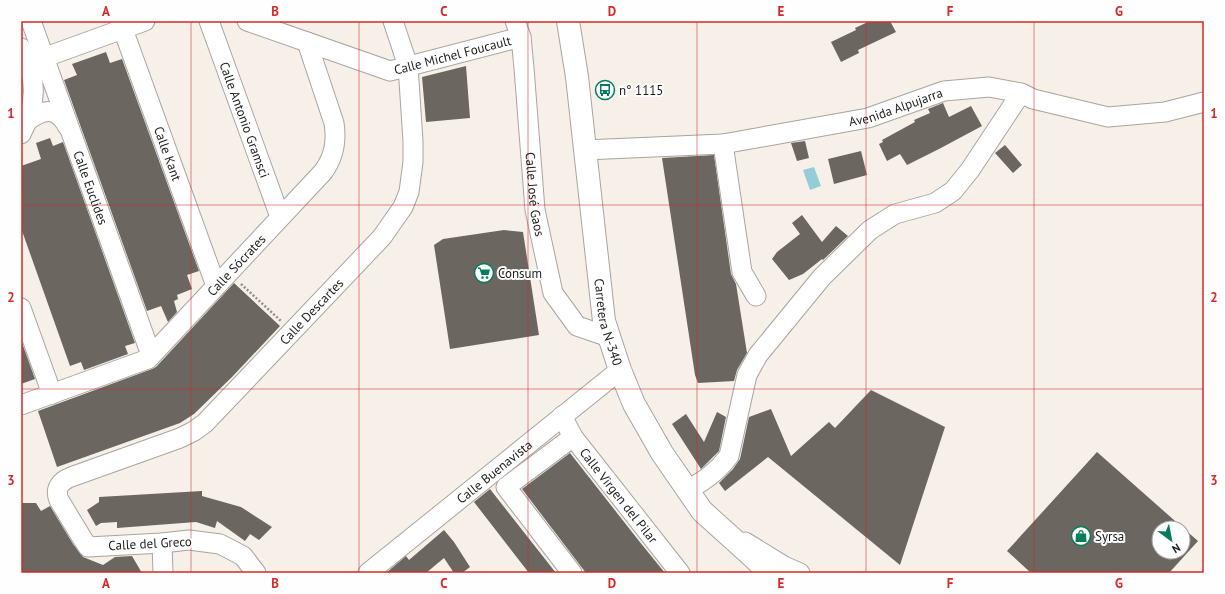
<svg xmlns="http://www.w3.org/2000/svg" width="1225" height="594" viewBox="0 0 1225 594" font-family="'PT Sans',sans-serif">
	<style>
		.water { fill: #94cdd7 }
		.building { fill: #6b6660 }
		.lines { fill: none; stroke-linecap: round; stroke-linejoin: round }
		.minor-casing { stroke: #aaa49d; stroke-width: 21 }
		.highway-casing { stroke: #aaa49d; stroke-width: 24 }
		.path { stroke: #918d88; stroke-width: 2.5; stroke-dasharray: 2 2; stroke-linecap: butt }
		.minor { stroke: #fff; stroke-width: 19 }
		.highway { stroke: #fff; stroke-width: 22 }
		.grid { fill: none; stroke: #d62828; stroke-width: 1; stroke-opacity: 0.55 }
		.labels { text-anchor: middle; stroke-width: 4; stroke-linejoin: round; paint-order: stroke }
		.street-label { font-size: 13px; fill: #1e1c19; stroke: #fefefe }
		.poi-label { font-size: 13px; fill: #1e1c19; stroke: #fefefe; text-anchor: start }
		.neatline { fill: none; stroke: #d62828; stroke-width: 1.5 }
		.grid-label { font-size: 13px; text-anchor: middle; font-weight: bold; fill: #d62828 }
	</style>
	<rect width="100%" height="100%" fill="#f6f0e9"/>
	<polygon class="water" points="814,167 821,186 810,190 803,170"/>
	<g class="building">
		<polygon points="870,21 890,21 896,32 858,50 859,53 841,62 831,42 856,30 855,28"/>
		<polygon points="106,52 110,63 122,59 199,271 187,275 192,289 177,295 178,299 174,301 177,312 168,322 161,306 147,311 64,80 77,75 72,64"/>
		<polygon points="466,66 470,118 426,122 422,77"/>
		<polygon points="943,103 949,117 971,106 982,126 939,149 907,165 900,154 887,161 879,144 883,142 882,140 915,122 914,120 930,113 928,109"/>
		<polygon points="50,138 53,146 63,142 135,343 125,346 128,354 84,370 81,362 70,366 21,228 21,166 41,159 36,143"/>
		<polygon points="805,141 809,158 797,161 791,143"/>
		<polygon points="1005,145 1022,165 1013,173 995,153"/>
		<polygon points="861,151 867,175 834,184 828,159"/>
		<polygon points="714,155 731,274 736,284 747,353 737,370 734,381 698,383 695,375 662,158"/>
		<polygon points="802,215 822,242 836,226 848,236 823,260 822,259 803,274 789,280 772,259 777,252 800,234 792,223"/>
		<polygon points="504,230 523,232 539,335 450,349 434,245 443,239"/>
		<polygon points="234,283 280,326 232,377 194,414 180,423 57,467 38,411 152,369 156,367"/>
		<polygon points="21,340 35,379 21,384"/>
		<polygon points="871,390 945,427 900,565 768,457 725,491 719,483 733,469 740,459 749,417 771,409 791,456 829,422 835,428"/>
		<polygon points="717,412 726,417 719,451 701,469 672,424 686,414 704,442"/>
		<polygon points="1097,452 1183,528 1159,528 1159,552 1183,552 1183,528 1198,541 1169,573 1031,573 1007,551"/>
		<polygon points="570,453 639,541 665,573 586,573 522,489"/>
		<polygon points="490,489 497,498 556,573 529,573 474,502"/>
		<polygon points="202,491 202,496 241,507 272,527 259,540 250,534 245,541 217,521 215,528 196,522 117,528 117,522 101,523 96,526 87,510 99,502 99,497"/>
		<polygon points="21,503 36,503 41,511 50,506 73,544 83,557 103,565 115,557 132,556 142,573 21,573"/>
		<polygon points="444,530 454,542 470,567 462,573 454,573 444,558 426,573 386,573 406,556 409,560"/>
	</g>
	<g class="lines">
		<g class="minor-casing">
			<g id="minor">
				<path id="s1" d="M31 21 151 355"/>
				<path id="s2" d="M120 21 216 286"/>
				<path id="s3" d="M209 21 280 217"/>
				<path id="s4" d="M247 21 390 71 521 37"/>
				<path id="s5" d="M515 21 521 37 524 68 535 210 553 293 577 326 609 337"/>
				<path d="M21 48C38 77 37 104 21 134"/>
				<polyline points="29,63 145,21"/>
				<path d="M27 121C44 109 56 106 68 127"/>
				<polyline points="723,144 742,272 756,296"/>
				<path id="s6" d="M584 150 723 144 868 118 944 91 989 87 1021 93 1033 99 1108 117 1165 112 1204 102"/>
				<polyline points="21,308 52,394"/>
				<path id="s7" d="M21 405 148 359 323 172C334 157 337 142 334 123L307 42"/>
				<path id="s8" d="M562 416 573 437 680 573"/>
				<path d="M688 490C705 480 717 472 729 456L747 375 758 355 822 277 870 230 895 214 935 203 953 191 970 170 1021 93"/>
				<polyline points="745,542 784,566 800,573"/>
				<polyline points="162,543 163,573"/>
				<path id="s9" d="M256 573 243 556 220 544 189 540 162 543 88 547 82 538 59 500C54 488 61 481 71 477L180 438 194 431 205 423 382 237 403 207 409 192 413 162V141L408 66 393 21"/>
				<path id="s10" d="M368 573 620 370"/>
				<polyline points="572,573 506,487 573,437"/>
			</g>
		</g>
		<g class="highway-casing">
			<g id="highway">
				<path id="s11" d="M568 21 577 77 604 321 620 370 634 404 662 453 702 511 753 557 769 573"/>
			</g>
		</g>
		<polyline class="path" points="241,284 281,321"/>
		<use href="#minor" class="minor"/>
		<use href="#highway" class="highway"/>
	</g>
	<path class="grid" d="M191 21V573M359 21V573M528 21V573M697 21V573M866 21V573M1034 21V573M21 205H1204M21 389H1204"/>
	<defs>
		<g id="bus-ring" transform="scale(1)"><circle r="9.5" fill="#fefefe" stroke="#037d5b" stroke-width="1.5"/><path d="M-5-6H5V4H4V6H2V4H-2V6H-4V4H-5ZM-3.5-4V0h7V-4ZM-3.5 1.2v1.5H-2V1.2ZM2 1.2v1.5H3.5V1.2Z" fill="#037d5b"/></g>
		<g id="supermarket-ring" transform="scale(1)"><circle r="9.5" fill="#fefefe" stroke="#037d5b" stroke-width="1.5"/><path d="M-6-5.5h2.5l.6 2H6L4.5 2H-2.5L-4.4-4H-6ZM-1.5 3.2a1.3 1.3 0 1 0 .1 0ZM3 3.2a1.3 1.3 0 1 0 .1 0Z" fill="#037d5b"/></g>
		<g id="shop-ring" transform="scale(1)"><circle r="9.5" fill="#fefefe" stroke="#037d5b" stroke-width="1.5"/><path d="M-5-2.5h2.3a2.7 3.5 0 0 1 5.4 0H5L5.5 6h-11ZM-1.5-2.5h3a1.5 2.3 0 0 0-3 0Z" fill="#037d5b"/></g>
	</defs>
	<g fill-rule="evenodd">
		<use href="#bus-ring" x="605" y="90"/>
		<use href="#supermarket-ring" x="484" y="273"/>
		<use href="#shop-ring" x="1081" y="536"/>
	</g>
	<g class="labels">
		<g class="street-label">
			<text dy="5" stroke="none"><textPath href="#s4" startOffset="216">Calle Michel Foucault</textPath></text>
			<text dy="5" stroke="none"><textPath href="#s6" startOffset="316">Avenida Alpujarra</textPath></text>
			<text dy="5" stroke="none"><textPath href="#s3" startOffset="105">Calle Antonio Gramsci</textPath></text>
			<text dy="5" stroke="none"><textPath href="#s2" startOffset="141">Calle Kant</textPath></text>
			<text dy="5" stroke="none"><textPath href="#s1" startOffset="177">Calle Euclides</textPath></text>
			<text dy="5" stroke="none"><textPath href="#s5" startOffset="175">Calle José Gaos</textPath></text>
			<text dy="5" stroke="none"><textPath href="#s7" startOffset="264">Calle Sócrates</textPath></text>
			<text dy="5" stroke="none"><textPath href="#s9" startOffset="564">Calle Descartes</textPath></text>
			<text dy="5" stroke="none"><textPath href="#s11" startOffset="304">Carretera N-340</textPath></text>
			<text dy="5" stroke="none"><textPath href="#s10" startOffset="162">Calle Buenavista</textPath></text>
			<text dy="5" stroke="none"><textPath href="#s8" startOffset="98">Calle Virgen del Pilar</textPath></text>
			<text transform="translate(150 543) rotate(-3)" y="5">Calle del Greco</text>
		</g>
		<g class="poi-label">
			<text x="619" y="95">n° 1115</text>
			<text x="498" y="278">Consum</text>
			<text x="1095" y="541">Syrsa</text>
		</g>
	</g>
	<rect width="1225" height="594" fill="none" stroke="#fefefe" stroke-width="44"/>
	<g transform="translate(1171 540) rotate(148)"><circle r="19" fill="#fefefe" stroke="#a4a4a2"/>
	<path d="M0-3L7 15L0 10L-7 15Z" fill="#037d5b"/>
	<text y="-6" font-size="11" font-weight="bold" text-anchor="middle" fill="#1e1c19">N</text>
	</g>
	<rect x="22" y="22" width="1181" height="550" class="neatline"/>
	<g class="grid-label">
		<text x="106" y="16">A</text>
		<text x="275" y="16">B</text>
		<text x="444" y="16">C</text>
		<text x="612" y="16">D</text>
		<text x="781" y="16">E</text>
		<text x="950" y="16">F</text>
		<text x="1119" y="16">G</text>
		<text x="11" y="118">1</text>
		<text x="1214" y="118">1</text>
		<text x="11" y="302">2</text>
		<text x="1214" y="302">2</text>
		<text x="11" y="485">3</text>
		<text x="1214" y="485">3</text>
		<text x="106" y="588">A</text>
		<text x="275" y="588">B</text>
		<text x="444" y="588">C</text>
		<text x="612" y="588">D</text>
		<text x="781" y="588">E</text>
		<text x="950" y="588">F</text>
		<text x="1119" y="588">G</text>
	</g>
</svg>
